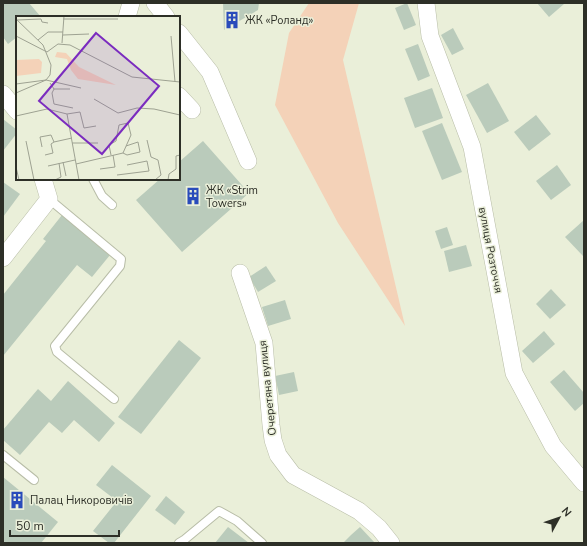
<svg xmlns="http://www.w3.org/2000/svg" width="587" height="546" viewBox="0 0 587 546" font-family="'Nunito Sans',sans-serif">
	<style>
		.green { fill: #f4d2b8 }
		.building { fill: #bacbbb }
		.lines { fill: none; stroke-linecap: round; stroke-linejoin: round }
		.service-casing { stroke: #b8bda7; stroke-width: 10 }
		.minor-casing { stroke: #b8bda7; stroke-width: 18 }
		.service { stroke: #fff; stroke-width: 8 }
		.minor { stroke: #fff; stroke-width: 17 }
		.labels { text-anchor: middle; stroke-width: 3; stroke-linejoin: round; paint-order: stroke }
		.poi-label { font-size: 11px; fill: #2d2f27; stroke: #eaefd9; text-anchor: start }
		.street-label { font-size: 11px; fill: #2d2f27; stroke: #eaefd9 }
		.inset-road { fill: none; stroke: #9ea292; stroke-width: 1 }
		.view { fill: #7b2cbf; fill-opacity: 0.15; stroke: #7b2cbf; stroke-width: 2 }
		.inset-edge { fill: none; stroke: #2d2f27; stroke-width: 2 }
	</style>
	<rect width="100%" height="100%" fill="#eaefd9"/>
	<polygon class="green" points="309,3 359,3 343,60 405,326 338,223 275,105 289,33"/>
	<g class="building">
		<polygon points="5,3 29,3 41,17 17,17 17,37 8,44 3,37 3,5"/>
		<polygon points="223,3 259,3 258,10 224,30"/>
		<polygon points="407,3 416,25 404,30 395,8"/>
		<polygon points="537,3 563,3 564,4 549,17"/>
		<polygon points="453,28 464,49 452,55 441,35"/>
		<polygon points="418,44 430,76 418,81 405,49"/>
		<polygon points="488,83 509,121 487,133 466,95"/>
		<polygon points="432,88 443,118 415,128 404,98"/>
		<polygon points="536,115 551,134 529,151 514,132"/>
		<polygon points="3,119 17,130 17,133 3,151"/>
		<polygon points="442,123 462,172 442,180 422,131"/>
		<polygon points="203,141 249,193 182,252 136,200 160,179 179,179 179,162"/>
		<polygon points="557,165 571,185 551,200 536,181"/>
		<polygon points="3,182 20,194 3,217"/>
		<polygon points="62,215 110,255 92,277 77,265 3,356 3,295 46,241 43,239"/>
		<polygon points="584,220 584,255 583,256 565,237"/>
		<polygon points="447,227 453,245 441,249 435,231"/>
		<polygon points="466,245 472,266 449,272 444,251"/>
		<polygon points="266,266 276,281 258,292 249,277"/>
		<polygon points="551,289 566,305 550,319 536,304"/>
		<polygon points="285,300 291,319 268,326 262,307"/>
		<polygon points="544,331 555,344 533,363 522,351"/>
		<polygon points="179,340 201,358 141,434 118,417"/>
		<polygon points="564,370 584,393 584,403 575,411 550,382"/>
		<polygon points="294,372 298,391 279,395 275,376"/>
		<polygon points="68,381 115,423 99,442 74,420 62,433 49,422 20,455 3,440 3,430 38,389 51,401"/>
		<polygon points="112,465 151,496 114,543 109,543 93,531 117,501 96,485"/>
		<polygon points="3,477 58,522 41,543 6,543 3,541"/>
		<polygon points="166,496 185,512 175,525 155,510"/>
		<polygon points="228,527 249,543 215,543"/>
		<polygon points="360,527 375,543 343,543 351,535"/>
	</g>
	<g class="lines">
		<g class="service-casing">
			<g id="service">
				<polyline points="93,179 102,196 112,205"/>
				<polyline points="49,199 121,259 120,266 55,346 57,352 114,399"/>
				<polyline points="3,455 34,480"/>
				<polyline points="179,543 184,540 219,511 237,521 262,543"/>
			</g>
		</g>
		<g class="minor-casing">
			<g id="minor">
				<polyline points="155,3 166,17"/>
				<polyline points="426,3 430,36 472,147 514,373 553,446 584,483"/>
				<polyline points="127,17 131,3"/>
				<polyline points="179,33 210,72 248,161"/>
				<polyline points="3,94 17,111"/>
				<polyline points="179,96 192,110"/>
				<polyline points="3,258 49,199 43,179"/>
				<polyline points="240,273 264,343 271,425 273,440 278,455 293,475 359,511 379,528 391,543"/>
			</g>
		</g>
		<use href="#service" class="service"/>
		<use href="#minor" class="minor"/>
	</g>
	<defs>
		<g id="building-bare" transform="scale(1.38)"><path d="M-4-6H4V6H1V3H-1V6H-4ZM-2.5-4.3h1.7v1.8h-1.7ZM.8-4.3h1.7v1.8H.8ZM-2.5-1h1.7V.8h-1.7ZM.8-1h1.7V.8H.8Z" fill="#294bbb" stroke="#eaefd9" stroke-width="2.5" paint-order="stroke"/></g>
	</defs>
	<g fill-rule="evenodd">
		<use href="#building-bare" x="232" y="20"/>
		<use href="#building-bare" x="193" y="196"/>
		<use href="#building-bare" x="17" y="500"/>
	</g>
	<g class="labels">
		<g class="poi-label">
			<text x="245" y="24">ЖК «Роланд»</text>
			<text x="206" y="194">ЖК «Strim<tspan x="206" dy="13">Towers»</tspan></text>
			<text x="30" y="504">Палац Никоровичів</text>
		</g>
		<g class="street-label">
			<text transform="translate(491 250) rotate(79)" y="4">вулиця Розточчя</text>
			<text transform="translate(267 388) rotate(-96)" y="4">Очеретяна вулиця</text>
		</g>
	</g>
	<g transform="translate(16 16)">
		<rect width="164" height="164" fill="#eaefd9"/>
		<path d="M41 36 50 37 63 51 100 69 62 63 55 54 51 43 39 41ZM23 43 26 46 25 57 0 60V44Z" fill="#f4d2b8"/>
		<path class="inset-road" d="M0 3 27 29 35 49 34 59 30 64 0 77M47 3H102M1 4 25 3 26 6 32 7M47 19 73 18M0 20 31 36 42 28 54 29 116 61 164 66M155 20 159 66M22 24 32 16H47M46 27 48 0M34 67 38 73H54M0 68 30 64 65 72M38 73 36 77 38 88 57 92M78 83 102 97 121 92 138 93 164 99M51 98 64 96 68 112 80 110M0 100 31 93 51 98 63 164M131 124 135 141 142 144 145 159 139 164M10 125 18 164M56 127H82M26 131 24 121 35 119 38 126 56 122M29 139 37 137 35 128 38 126M95 139 93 129 100 125 103 109 112 107 115 119 107 137M47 146 50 160M60 148 107 137 111 139 124 136 122 126 110 130M32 150 59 144M0 151 3 164M84 153 99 151 97 139M101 159 133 155 131 145 111 149M39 164 45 161 43 147M152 164 153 158 160 153V140L164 139"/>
		<path class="view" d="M80 17 143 70 86 138 23 85Z"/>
		<rect width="164" height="164" class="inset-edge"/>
	</g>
	<rect width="587" height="546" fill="none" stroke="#2d2f27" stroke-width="8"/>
	<g transform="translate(559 518) rotate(50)" stroke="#eaefd9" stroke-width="3" paint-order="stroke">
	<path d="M0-3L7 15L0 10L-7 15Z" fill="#2d2f27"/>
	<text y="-6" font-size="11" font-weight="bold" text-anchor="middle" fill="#2d2f27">N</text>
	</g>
	<path d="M10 530v6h109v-6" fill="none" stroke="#2d2f27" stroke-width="2"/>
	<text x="16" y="530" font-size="12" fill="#2d2f27" stroke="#eaefd9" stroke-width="3" paint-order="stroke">50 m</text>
</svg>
